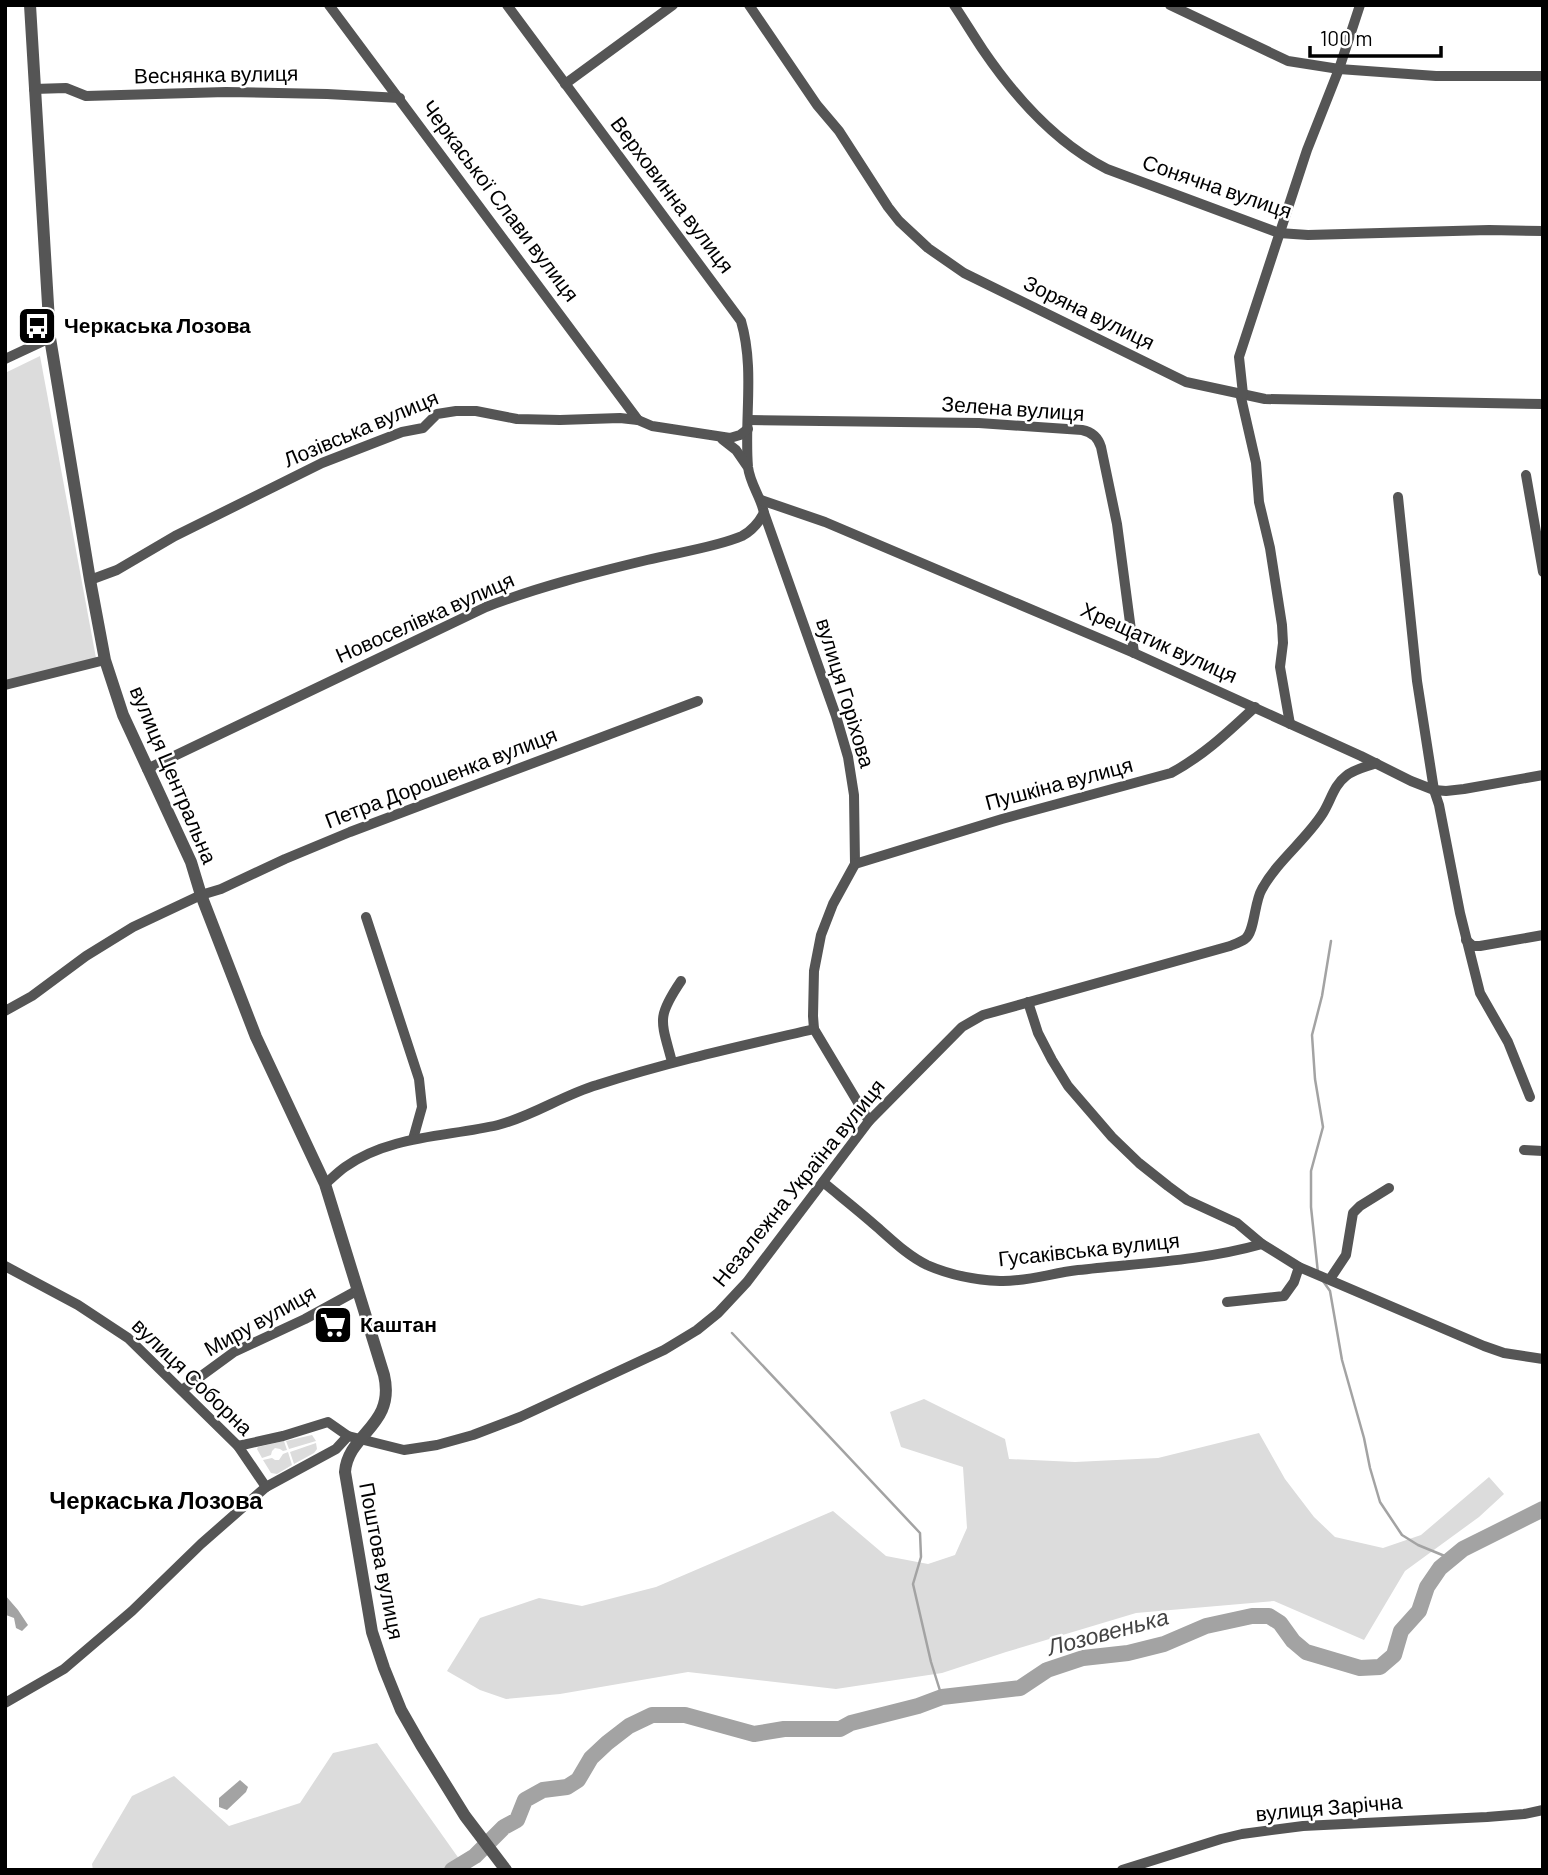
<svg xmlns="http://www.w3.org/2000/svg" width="1548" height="1875" viewBox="0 0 1548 1875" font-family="Barlow,sans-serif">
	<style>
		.green { fill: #dcdcdc }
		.water { fill: #a3a3a3 }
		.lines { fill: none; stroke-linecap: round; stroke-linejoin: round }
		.stream { stroke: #a3a3a3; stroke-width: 2.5 }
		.river { stroke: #a3a3a3; stroke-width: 16 }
		.minor { stroke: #555; stroke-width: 10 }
		.tertiary { stroke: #555; stroke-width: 12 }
		.labels { text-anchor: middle; stroke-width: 5; stroke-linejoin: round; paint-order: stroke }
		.street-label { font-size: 21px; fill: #000; stroke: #fff }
		.poi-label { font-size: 21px; font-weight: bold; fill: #000; stroke: #fff; text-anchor: start }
		.water-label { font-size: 23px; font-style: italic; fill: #444; stroke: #fff }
		.quarter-label { font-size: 24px; font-weight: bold; fill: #000; stroke: #fff }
	</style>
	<rect width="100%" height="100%" fill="#fff"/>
	<g class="green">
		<polygon points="40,356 96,658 5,681 5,373"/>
		<polygon points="924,1399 1005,1439 1009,1459 1075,1462 1158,1458 1259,1433 1285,1479 1314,1517 1335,1537 1383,1548 1421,1535 1489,1477 1504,1494 1479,1517 1405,1571 1364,1640 1274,1601 1136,1613 1006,1652 942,1673 836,1689 688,1672 560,1694 506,1699 480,1690 447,1671 480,1618 539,1598 582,1606 656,1587 833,1511 886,1556 928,1564 955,1555 967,1528 963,1467 901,1447 890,1412"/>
		<polygon points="312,1435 316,1441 289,1449 286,1441"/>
		<polygon points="284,1441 287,1450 283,1451 280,1449 275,1448 272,1451 271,1455 262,1458 257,1449 258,1447"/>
		<polygon points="316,1443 317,1449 314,1453 294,1464 290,1452"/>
		<polygon points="288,1452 292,1465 277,1474 271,1473 263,1460 272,1458 275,1460 279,1460 283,1454"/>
		<polygon points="377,1743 467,1870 93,1870 92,1864 132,1796 174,1776 229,1826 300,1803 333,1753"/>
	</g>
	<g class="water">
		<polygon points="5,1595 18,1610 28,1625 22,1631 16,1628 14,1618 6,1615"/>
		<polygon points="240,1780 248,1787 246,1792 227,1810 219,1807 219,1798"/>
	</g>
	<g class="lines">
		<g class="stream">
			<polyline points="1318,1273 1311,1207 1311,1171 1323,1127 1315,1079 1312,1035 1322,996 1331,941"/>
			<polyline points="1323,1281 1330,1291 1342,1360 1364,1438 1370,1468 1380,1502 1402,1535 1418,1545 1452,1559"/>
			<polyline points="732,1333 920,1533 921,1557 913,1584 931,1662 942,1697"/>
		</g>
		<polyline class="river" points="452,1870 475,1856 504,1827 517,1820 525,1800 543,1790 567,1787 578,1780 591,1758 607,1743 629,1726 652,1715 685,1715 754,1734 784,1729 840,1729 851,1723 918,1706 942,1697 1020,1688 1047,1670 1083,1658 1128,1653 1164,1644 1206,1626 1252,1616 1269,1616 1280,1623 1293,1641 1306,1652 1360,1668 1380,1667 1394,1655 1401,1631 1419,1611 1427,1587 1440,1568 1463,1549 1543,1509"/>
		<g class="minor">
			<polyline points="329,5 638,420"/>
			<path d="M507 5 741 321C755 369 744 418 748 467 750 484 761 497 764 513L836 716 848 757 854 795 855 864 833 904 821 935 814 971 813 1016 814 1029 869 1121"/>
			<polyline points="749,5 817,105 839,131 888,207 899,221 928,248 964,273 1186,382 1265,399 1543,404"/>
			<path d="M954 5C964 20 973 35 983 50 1015 97 1056 143 1107 169L1279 233 1308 235 1489 230 1543 231"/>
			<polyline points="1170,5 1288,61 1339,69 1436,76 1543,76"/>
			<polyline points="565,84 673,5"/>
			<polyline points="34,89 66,88 86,96 226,92 327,94 400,98"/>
			<polyline points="5,359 50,338"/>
			<polyline points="1240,393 1256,463 1259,502 1270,548 1282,625 1283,643 1280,667 1290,724"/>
			<polyline points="1243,394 1239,357 1307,150 1339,69 1360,5"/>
			<path d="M749 420 979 423 1082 430C1092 432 1098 437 1101 447L1117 524 1134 653"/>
			<polyline points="722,439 736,450 747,466"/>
			<polyline points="1526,475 1543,572"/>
			<polyline points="1398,497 1417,681 1434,790 1439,805 1460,913 1480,993 1508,1042 1530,1097"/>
			<polyline points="761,500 825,522 1134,653 1361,756 1411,781 1434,790 1446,791 1464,789 1543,775"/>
			<polyline points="90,580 117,570 175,536 322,463 402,432 423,428 437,414 456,411 476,411 517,419 560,420 620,418 638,420 652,426 730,438 740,435 748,429"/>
			<polyline points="5,685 105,660"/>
			<path d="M147 769 486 607C538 587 593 573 647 560 675 553 717 547 742 536 752 531 759 522 764 513"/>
			<path d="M855 864 1002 819 1171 773C1203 756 1228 732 1255 707"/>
			<polyline points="366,917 419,1079 422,1107 413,1139"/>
			<polyline points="1466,940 1473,946 1480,946 1543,935"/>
			<polyline points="1028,1002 1038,1033 1052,1060 1068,1086 1112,1137 1139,1163 1168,1186 1187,1200 1237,1223 1262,1244 1299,1267 1484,1346 1504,1353 1543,1359"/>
			<polyline points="5,1011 32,996 86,956 133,927 201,895 221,889 285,859 350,832 698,701"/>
			<path d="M672 1062C661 1020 656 1018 681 981"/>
			<polyline points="1524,1150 1543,1151"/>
			<path d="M823 1182C841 1197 859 1211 877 1227 892 1240 908 1256 927 1265 950 1275 975 1280 1000 1281 1026 1282 1052 1273 1078 1270 1140 1263 1202 1261 1262 1244"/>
			<path d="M325 1184C331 1179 338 1172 345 1167 390 1135 447 1137 498 1125 533 1116 563 1095 597 1085 668 1062 741 1046 814 1029"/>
			<polyline points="5,1266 78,1305 128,1338 238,1446 266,1487"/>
			<polyline points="1330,1279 1346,1255 1353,1213 1360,1206 1389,1188"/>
			<polyline points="1227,1302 1284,1296 1294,1282 1299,1267"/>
			<polyline points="182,1390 234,1352 305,1319 358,1290"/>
			<polyline points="238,1446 283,1436 328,1422 348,1436"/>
			<path d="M5 1703 64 1669 132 1611 201 1544 266 1487 336 1449 348 1436 404 1450 437 1445 473 1435 520 1417 664 1350 697 1330 718 1313 747 1282 869 1121 962 1027 983 1015 1230 946C1235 944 1241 942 1245 939 1255 932 1254 902 1262 889 1278 860 1306 840 1323 813 1331 800 1334 785 1346 776 1354 769 1366 767 1376 763"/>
			<polyline points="1122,1870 1221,1839 1242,1834 1303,1826 1487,1817 1524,1814 1543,1810"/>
		</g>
		<path class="tertiary" d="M30 5 50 338 90 580 105 660 123 715 191 862 201 895 256 1037 325 1184 384 1375C396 1426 348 1433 345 1472L372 1632 384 1668 401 1710 421 1745 465 1816 506 1870"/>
	</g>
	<defs>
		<g id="bus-square" transform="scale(2.0125)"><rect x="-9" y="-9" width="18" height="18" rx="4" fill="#000" stroke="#fff"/><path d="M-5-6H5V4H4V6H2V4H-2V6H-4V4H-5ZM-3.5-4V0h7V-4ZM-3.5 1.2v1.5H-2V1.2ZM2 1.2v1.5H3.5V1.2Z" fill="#fff"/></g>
		<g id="supermarket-square" transform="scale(2.0125)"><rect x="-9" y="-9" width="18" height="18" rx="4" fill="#000" stroke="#fff"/><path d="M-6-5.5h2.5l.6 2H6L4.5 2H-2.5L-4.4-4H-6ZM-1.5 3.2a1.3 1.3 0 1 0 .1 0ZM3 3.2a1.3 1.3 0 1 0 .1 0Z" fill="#fff"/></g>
	</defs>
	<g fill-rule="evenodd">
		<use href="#bus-square" x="37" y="326"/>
		<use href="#supermarket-square" x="333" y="1325"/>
	</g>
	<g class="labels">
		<g class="street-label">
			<text transform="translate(216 75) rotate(-1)" y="7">Веснянка вулиця</text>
			<text transform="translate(1217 187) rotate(19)" y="7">Сонячна вулиця</text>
			<text transform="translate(672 195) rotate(53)" y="7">Верховинна вулиця</text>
			<text transform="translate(500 201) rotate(53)" y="7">Черкаської Слави вулиця</text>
			<text transform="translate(1089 313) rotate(26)" y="7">Зоряна вулиця</text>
			<text transform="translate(1013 409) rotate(4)" y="7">Зелена вулиця</text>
			<text transform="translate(361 429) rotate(-23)" y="7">Лозівська вулиця</text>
			<text transform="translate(425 618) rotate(-24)" y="7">Новоселівка вулиця</text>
			<text transform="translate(1159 643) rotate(24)" y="7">Хрещатик вулиця</text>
			<text transform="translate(845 693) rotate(73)" y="7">вулиця Горіхова</text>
			<text transform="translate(173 775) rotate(67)" y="7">вулиця Центральна</text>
			<text transform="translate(441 778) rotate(-21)" y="7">Петра Дорошенка вулиця</text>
			<text transform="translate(1059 784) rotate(-15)" y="7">Пушкіна вулиця</text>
			<text transform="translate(799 1183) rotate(-51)" y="7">Незалежна Україна вулиця</text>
			<text transform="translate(1089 1250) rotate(-6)" y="7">Гусаківська вулиця</text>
			<text transform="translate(260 1321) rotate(-29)" y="7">Миру вулиця</text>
			<text transform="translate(192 1377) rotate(44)" y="7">вулиця Соборна</text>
			<text transform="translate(381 1561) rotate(79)" y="7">Поштова вулиця</text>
			<text transform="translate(1329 1808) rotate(-5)" y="7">вулиця Зарічна</text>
		</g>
		<g class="poi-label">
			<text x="64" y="333">Черкаська Лозова</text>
			<text x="360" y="1332">Каштан</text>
		</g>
		<g class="water-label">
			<text transform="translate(1108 1632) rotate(-15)" y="8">Лозовенька</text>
		</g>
		<g class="quarter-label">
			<text x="156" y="1509">Черкаська Лозова</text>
		</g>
	</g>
	<rect width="1548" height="1875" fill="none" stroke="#000000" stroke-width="14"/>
	<path d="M1310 46v10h131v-10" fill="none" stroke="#000000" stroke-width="3.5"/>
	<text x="1320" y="46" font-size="21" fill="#000000" stroke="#ffffff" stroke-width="5" paint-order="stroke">100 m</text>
</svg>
